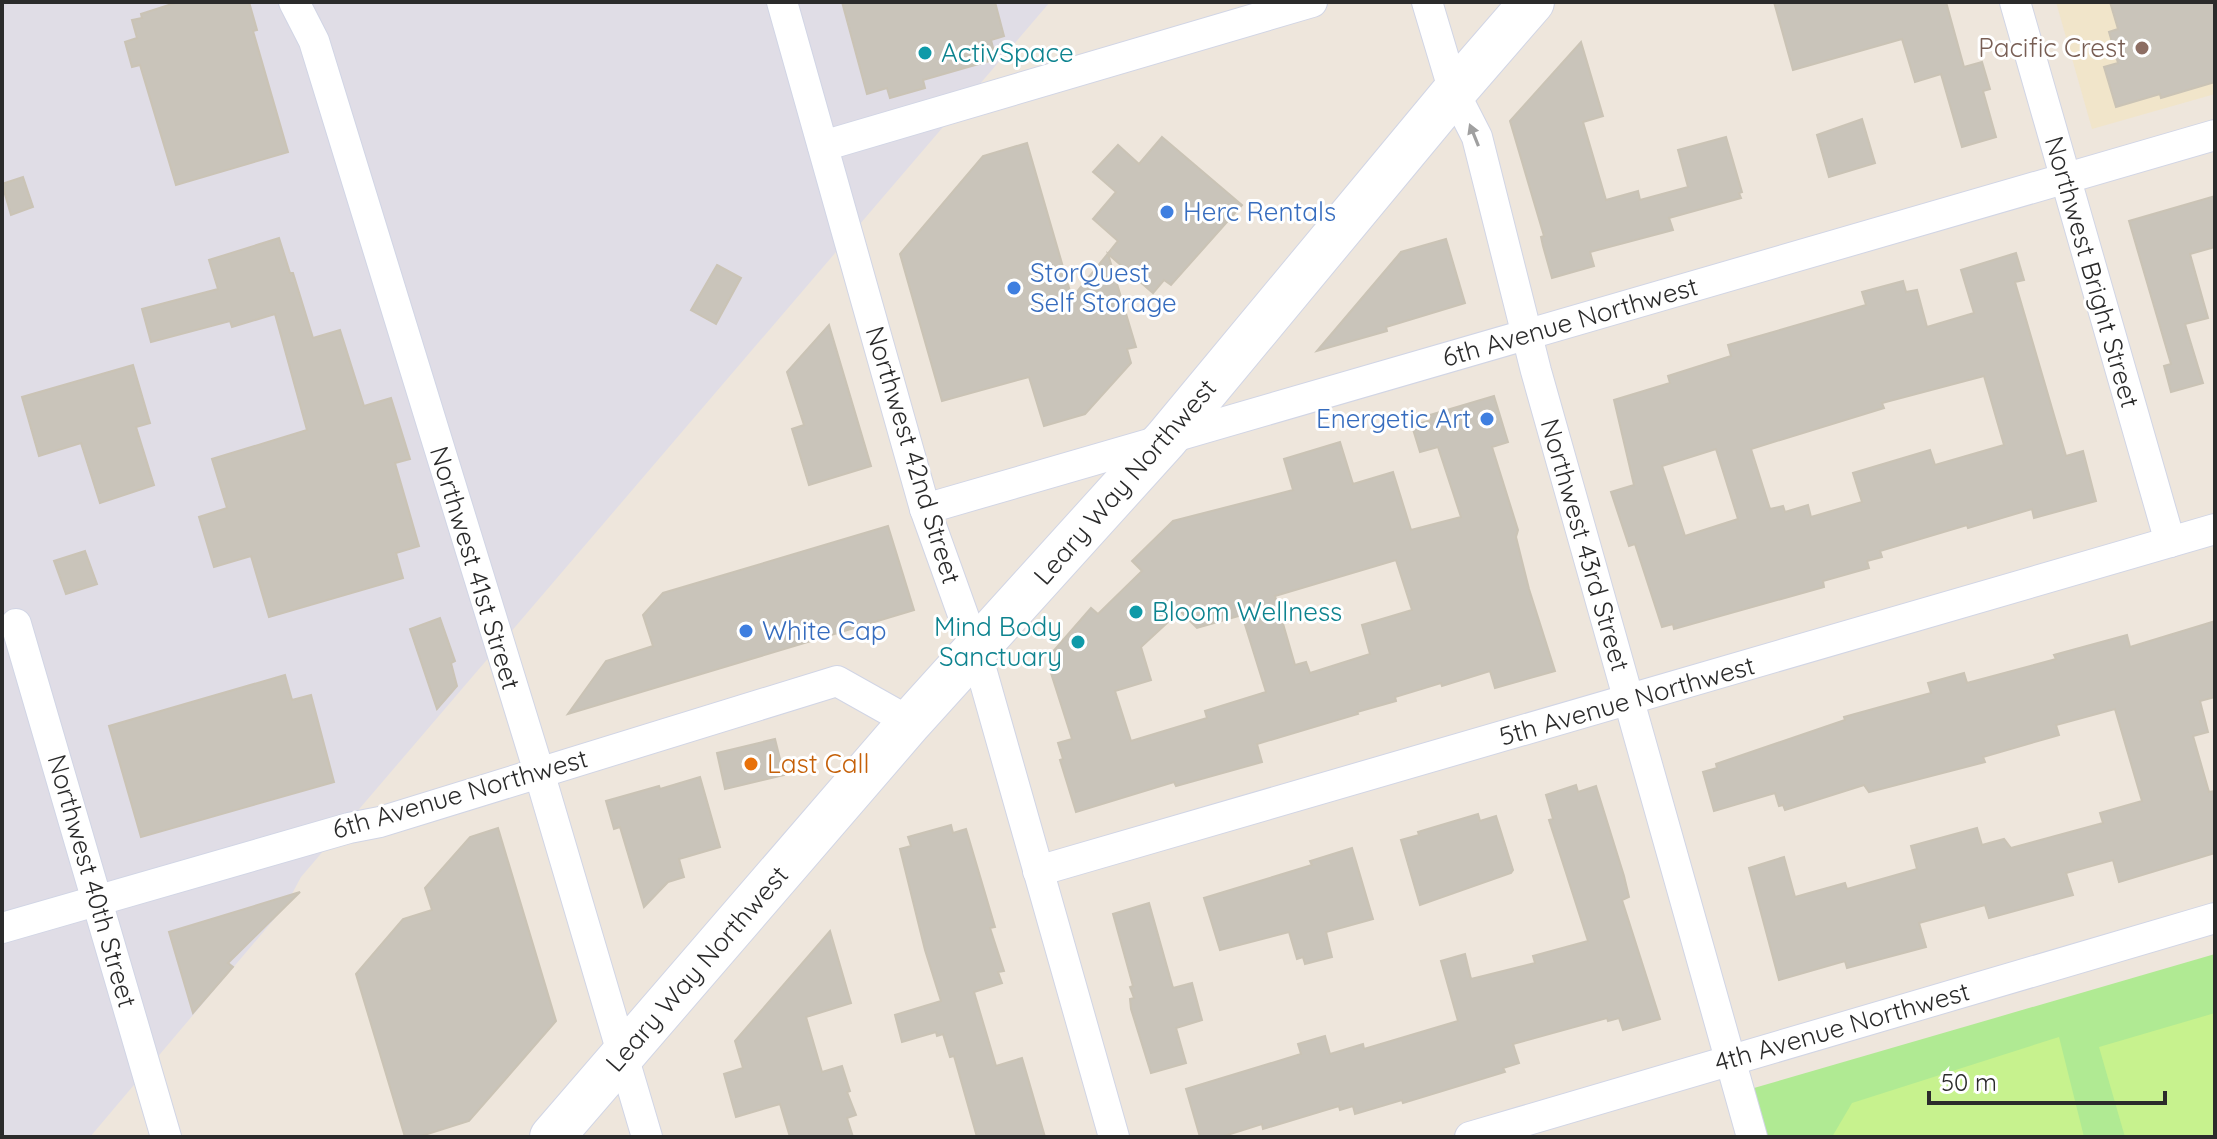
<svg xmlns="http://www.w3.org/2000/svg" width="2217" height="1139" viewBox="0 0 2217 1139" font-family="Quicksand,sans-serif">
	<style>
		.industrial { fill: #e0dde6 }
		.education { fill: #f1e5ca }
		.green { fill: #b0ea93 }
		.pitch { fill: #c7f28e }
		.building { fill: #c9c4ba; stroke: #cac3b5; stroke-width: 2; fill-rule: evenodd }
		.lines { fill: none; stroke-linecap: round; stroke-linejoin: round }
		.minor-casing { stroke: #d1d5e5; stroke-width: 32 }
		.secondary-casing { stroke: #d1d5e5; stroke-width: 46 }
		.minor { stroke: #fff; stroke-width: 30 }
		.secondary { stroke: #fff; stroke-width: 44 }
		.oneway { fill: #a0a0a0 }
		.education-dot { fill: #8d6e63; stroke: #fff; stroke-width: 3 }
		.culture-dot { fill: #0f9aa8; stroke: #fff; stroke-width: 3 }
		.shop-dot { fill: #3f7fe0; stroke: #fff; stroke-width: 3 }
		.food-dot { fill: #e8710a; stroke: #fff; stroke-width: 3 }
		.labels { text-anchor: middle; stroke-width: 6; stroke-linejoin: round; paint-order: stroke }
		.education-label { font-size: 26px; fill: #785e54; stroke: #fff; text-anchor: end }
		.culture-label { font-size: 26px; fill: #0d838f; stroke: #fff; text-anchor: start }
		.shop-label { font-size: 26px; fill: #366cbe; stroke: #fff; text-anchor: start }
		.street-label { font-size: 26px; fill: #2b2b2b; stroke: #fff }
		.food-label { font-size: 26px; fill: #c56008; stroke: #fff; text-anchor: start }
	</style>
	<rect width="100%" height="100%" fill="#eee6dc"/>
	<polygon class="industrial" points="2,2 1050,2 301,877 286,905 90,1137 2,1137"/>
	<polygon class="education" points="2056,2 2215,2 2215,94 2092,129"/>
	<polygon class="green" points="2215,954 2215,1137 1768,1137 1754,1088"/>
	<g class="pitch">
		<polygon points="2215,1013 2215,1137 2125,1137 2099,1047"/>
		<polygon points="2059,1037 2084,1137 1832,1137 1852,1103"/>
	</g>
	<g class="building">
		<polygon points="178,2 249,2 257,30 253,31 288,152 176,185 140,65 132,67 125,42 137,38 132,20 142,18 141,14"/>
		<polygon points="842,2 995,2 1004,36 991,40 996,59 923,80 925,88 890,98 887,88 867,94"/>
		<polygon points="1774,2 1946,2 1964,67 1982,62 1990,89 1983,91 1996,137 1962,147 1941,74 1915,82 1902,39 1793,70"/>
		<polygon points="2110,2 2215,2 2215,82 2161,98 2160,94 2116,107 2104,67 2118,63 2109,32 2118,29"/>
		<polygon points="1581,42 1603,116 1583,122 1606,200 1638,191 1640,200 1688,187 1678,150 1726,137 1742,192 1739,193 1741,198 1669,218 1673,230 1590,252 1594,266 1552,278 1543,246 1541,237 1544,236 1510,121"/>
		<polygon points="1862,119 1875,163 1829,177 1817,135"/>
		<polygon points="1162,137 1242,205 1171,285 1164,280 1153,293 1108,254 1136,347 1127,349 1131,363 1085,414 1044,426 1029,377 942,401 900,254 983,156 1027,143 1072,298 1118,241 1093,219 1116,192 1093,172 1118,145 1139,164"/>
		<polygon points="23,177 33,207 11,215 2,184"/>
		<polygon points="2215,196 2215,247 2190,254 2208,318 2185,324 2203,383 2171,392 2164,366 2171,364 2129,221"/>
		<polygon points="279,238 290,273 293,273 313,338 340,330 364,406 391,398 410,459 395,463 419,546 396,553 403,578 269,617 251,556 214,567 199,517 227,508 212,459 307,430 275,314 232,327 230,321 151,342 142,309 218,289 209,260"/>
		<polygon points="1446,239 1465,303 1386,327 1387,331 1317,351 1401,252"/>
		<path d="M2016 253 2024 280 2015 282 2066 456 2083 451 2096 501 2034 518 2032 509 1968 528 1967 525 1880 551 1882 557 1867 561 1869 568 1823 581 1824 587 1674 629 1673 624 1662 627 1635 544 1629 546 1611 492 1634 485 1614 400 1670 383 1668 376 1731 356 1728 345 1866 305 1862 292 1903 281 1906 292 1917 290 1927 327 1974 313 1961 270ZM1984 376 2004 445 1935 465 1930 450 1853 473 1862 502 1811 517 1808 505 1785 512 1783 506 1770 509 1751 449 1884 408 1882 403ZM1716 449 1738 519 1685 536 1662 466Z"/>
		<polygon points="717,265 741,278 716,324 691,310"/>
		<polygon points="829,325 871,466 809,485 792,429 804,425 787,372"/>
		<polygon points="133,365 150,423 136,427 154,485 100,503 81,443 39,456 22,397"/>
		<path d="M1494 396 1508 442 1492 447 1518 530 1516 537 1529 589 1555 671 1495 688 1490 671 1442 686 1441 683 1395 697 1396 701 1357 712 1358 714 1257 744 1262 762 1176 786 1174 782 1076 812 1060 760 1063 759 1058 743 1072 739 1051 673 1056 671 1050 655 1091 608 1098 614 1142 571 1132 561 1173 521 1293 490 1284 459 1340 442 1353 484 1393 472 1411 530 1461 517 1438 447 1420 452 1412 426 1431 420 1430 415ZM1396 560 1412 610 1362 625 1370 654 1310 673 1306 662 1295 665 1275 596ZM1180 611 1197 628 1242 615 1266 692 1205 711 1207 718 1131 741 1115 691 1151 680 1141 647Z"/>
		<polygon points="888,526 914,610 568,714 606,661 653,646 643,615 663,593"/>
		<polygon points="85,551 97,584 66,594 54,561"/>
		<polygon points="440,618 455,661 451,663 457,686 437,709 410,629"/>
		<polygon points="2215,621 2215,697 2200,701 2208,732 2193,736 2209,792 2215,791 2215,853 2119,882 2113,860 2066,873 2073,895 1989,918 1985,905 1919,923 1926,947 1847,968 1845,961 1779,980 1749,868 1784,857 1795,897 1845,883 1847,889 1917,869 1911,846 1977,828 1982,845 2004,839 2011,848 2103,823 2100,813 2142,801 2115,709 2056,725 2059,735 1983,757 1985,762 1869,792 1864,785 1785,810 1783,805 1779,806 1775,793 1714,811 1703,772 1717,768 1716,764 1845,720 1844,717 1931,693 1928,683 1964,673 1967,683 2056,659 2054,655 2127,635 2130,647"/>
		<polygon points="285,675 292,700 311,695 334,782 141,837 109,726"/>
		<polygon points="775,739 784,775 725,789 717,753"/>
		<polygon points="700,777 720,847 679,859 684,877 668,882 644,907 620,827 614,829 606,801 659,786 660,789"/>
		<polygon points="1576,785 1578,792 1596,786 1624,876 1629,897 1622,900 1660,1019 1623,1030 1619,1018 1608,1021 1607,1018 1513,1044 1519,1063 1503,1068 1505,1072 1403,1103 1402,1100 1355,1114 1353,1106 1340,1110 1339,1106 1263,1129 1262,1124 1221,1137 1200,1137 1186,1089 1301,1054 1298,1044 1325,1036 1330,1054 1363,1044 1364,1049 1458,1021 1441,961 1465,954 1471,979 1535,963 1533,956 1588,941 1549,820 1553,819 1546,795"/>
		<polygon points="1478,814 1480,821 1496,816 1513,870 1511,873 1420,905 1401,840 1419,835 1418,832"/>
		<polygon points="951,825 953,833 966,829 995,927 990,928 1004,971 998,972 1002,983 974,992 996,1066 1022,1058 1045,1137 977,1137 954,1056 950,1057 943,1034 937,1036 936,1032 902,1042 895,1015 941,1001 925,950 900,849 911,846 908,837"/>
		<polygon points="498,828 556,1021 469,1121 418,1137 405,1137 356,974 403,919 432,910 425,888 470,837"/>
		<polygon points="1352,848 1373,919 1326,932 1332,957 1305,964 1303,957 1297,959 1289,932 1220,950 1204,898 1312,865 1310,861"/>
		<polygon points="300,892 228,963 233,967 193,1013 169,932"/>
		<polygon points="1149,903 1173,988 1192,983 1202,1020 1176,1028 1186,1063 1151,1073 1131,1009 1130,999 1134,998 1130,987 1133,986 1113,914"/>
		<polygon points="830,931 851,1003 806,1017 822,1072 842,1066 850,1091 847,1092 856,1115 847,1118 853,1137 790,1137 780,1104 736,1117 724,1074 743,1068 735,1041"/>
	</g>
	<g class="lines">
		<g class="minor-casing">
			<g id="minor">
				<polyline points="294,2 314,41 539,772 647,1137"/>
				<polyline points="782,2 925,509 976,651 1114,1137"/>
				<polyline points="1427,2 1454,92 1477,137 1536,371 1752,1137"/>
				<polyline points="2015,2 2170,542"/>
				<polyline points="823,146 1312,2"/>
				<polyline points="925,509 2215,135"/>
				<polyline points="16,624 166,1137"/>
				<polyline points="1038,871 2215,529"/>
				<polyline points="2,928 349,828 380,822 837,681 910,722"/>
				<polyline points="1470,1137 2215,918"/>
			</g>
		</g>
		<g class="secondary-casing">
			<polyline id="secondary" points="552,1137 910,722 1166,439 1454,92 1532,2"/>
		</g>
		<use href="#minor" class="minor"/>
		<use href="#secondary" class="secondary"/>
	</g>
	<defs><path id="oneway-solid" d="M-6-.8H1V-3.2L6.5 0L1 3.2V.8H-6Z" transform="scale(2)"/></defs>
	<use class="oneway" href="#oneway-solid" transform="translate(1474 135) rotate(-112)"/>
	<circle class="education-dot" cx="2142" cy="48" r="8"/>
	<g class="culture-dot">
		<circle cx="925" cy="53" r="8"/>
		<circle cx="1136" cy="612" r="8"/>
		<circle cx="1078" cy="642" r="8"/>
	</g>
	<g class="shop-dot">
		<circle cx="1167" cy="212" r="8"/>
		<circle cx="1014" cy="288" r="8"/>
		<circle cx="1487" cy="419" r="8"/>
		<circle cx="746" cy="631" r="8"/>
	</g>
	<circle class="food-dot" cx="751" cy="764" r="8"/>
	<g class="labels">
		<g class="education-label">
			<text x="2126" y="57">Pacific Crest</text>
		</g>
		<g class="culture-label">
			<text x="941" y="62">ActivSpace</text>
			<text x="1152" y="621">Bloom Wellness</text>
			<text x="1062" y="636" text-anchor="end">Mind Body<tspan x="1062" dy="30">Sanctuary</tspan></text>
		</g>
		<g class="shop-label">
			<text x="1183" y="221">Herc Rentals</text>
			<text x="1030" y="282">StorQuest<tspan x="1030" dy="30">Self Storage</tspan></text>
			<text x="1471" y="428" text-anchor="end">Energetic Art</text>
			<text x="762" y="640">White Cap</text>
		</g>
		<g class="street-label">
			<text transform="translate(2092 272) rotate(74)" y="9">Northwest Bright Street</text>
			<text transform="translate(1570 322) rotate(-16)" y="9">6th Avenue Northwest</text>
			<text transform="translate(913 455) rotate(73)" y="9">Northwest 42nd Street</text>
			<text transform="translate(1125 482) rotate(-49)" y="9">Leary Way Northwest</text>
			<text transform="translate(1585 545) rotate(74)" y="9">Northwest 43rd Street</text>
			<text transform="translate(475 568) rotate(73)" y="9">Northwest 41st Street</text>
			<text transform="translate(1627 701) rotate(-16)" y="9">5th Avenue Northwest</text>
			<text transform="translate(460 794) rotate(-16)" y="9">6th Avenue Northwest</text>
			<text transform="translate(92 881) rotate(74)" y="9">Northwest 40th Street</text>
			<text transform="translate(697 969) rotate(-49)" y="9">Leary Way Northwest</text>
			<text transform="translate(1842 1027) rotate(-16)" y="9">4th Avenue Northwest</text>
		</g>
		<g class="food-label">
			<text x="767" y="773">Last Call</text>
		</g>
	</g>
	<rect width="2217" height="1139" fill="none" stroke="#2b2b2b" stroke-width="8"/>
	<path d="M1929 1091v12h236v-12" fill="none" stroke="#2b2b2b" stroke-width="4"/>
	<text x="1941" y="1091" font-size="24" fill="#2b2b2b" stroke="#ffffff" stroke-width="6" paint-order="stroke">50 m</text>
</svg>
